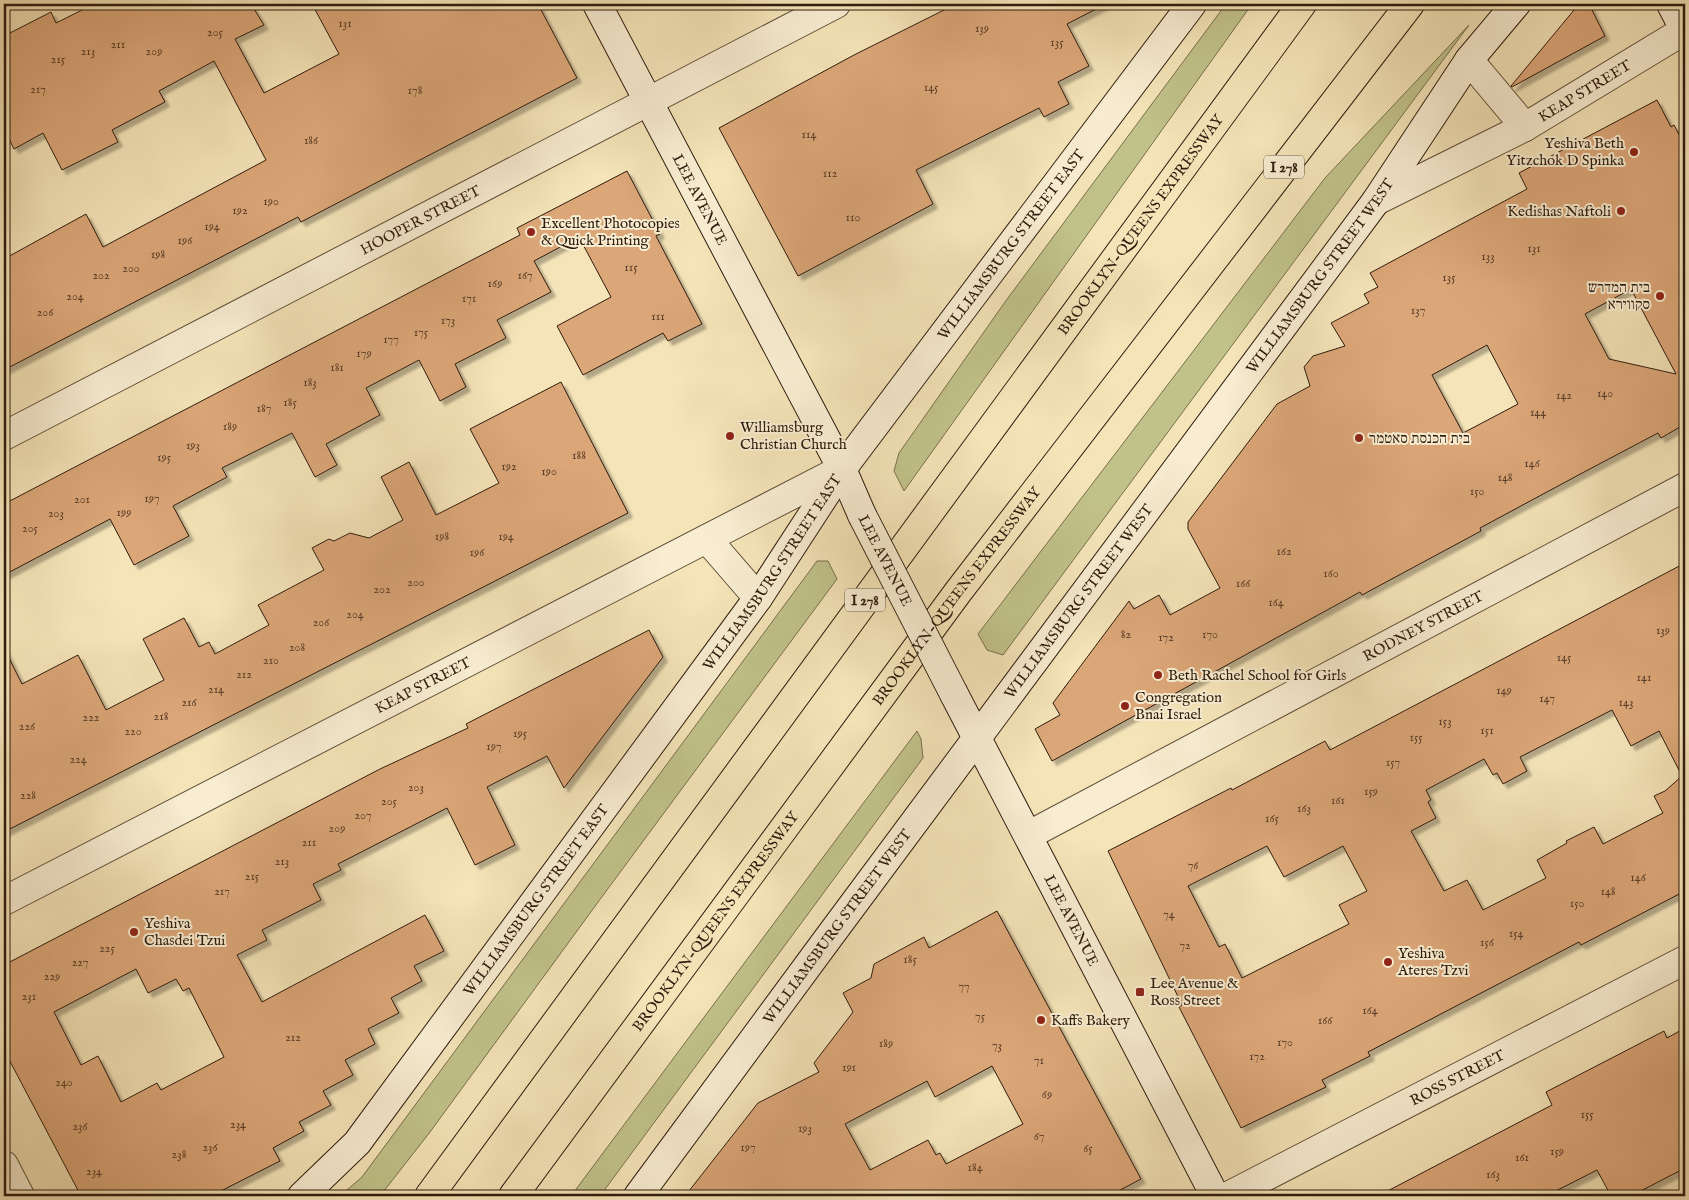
<svg xmlns="http://www.w3.org/2000/svg" width="1689" height="1200" viewBox="0 0 1689 1200" font-family="'IM FELL English','Frank Ruhl Libre',serif">
	<style>
		.green { fill: #c1c28a; stroke: #786f4c }
		.building { fill: #dba678; stroke: #2f1c0e; fill-rule: evenodd; filter: url(#shadow) }
		.lines { fill: none; stroke-linecap: round; stroke-linejoin: round }
		.minor-casing { stroke: #604e38; stroke-width: 30 }
		.secondary-casing { stroke: #2f1c0e; stroke-width: 30 }
		.motorway-casing { stroke: #2f1c0e; stroke-width: 30 }
		.minor { stroke: #f8edd1; stroke-width: 28 }
		.secondary { stroke: #f8edd1; stroke-width: 28 }
		.motorway { stroke: #f4e4b8; stroke-width: 28 }
		.secondary-bridge-casing { stroke: #2f1c0e; stroke-width: 30; stroke-linecap: butt }
		.secondary-bridge { stroke: #f8edd1; stroke-width: 28 }
		.poi-dot { fill: #8f2418; stroke: #f8edd1; stroke-width: 2 }
		.labels { text-anchor: middle; stroke-width: 4; stroke-linejoin: round; paint-order: stroke }
		.number-label { font-size: 12px; fill: #5a3e28 }
		.shield { fill: #f8edd1; stroke: #6b5b48; stroke-width: 1 }
		.shield-label { font-size: 14px; font-weight: bold; fill: #2f1c0e }
		.street-label { font-size: 15px; fill: #2f1c0e; stroke: #f8edd1 }
		.poi-label { font-size: 15px; fill: #2f1c0e; stroke: #f8edd1; text-anchor: start }
	</style>
	<defs>
		<filter id="shadow"><feDropShadow dx="4.5" dy="4.5" stdDeviation="1" flood-color="#0004"/></filter>
	</defs>
	<rect width="100%" height="100%" fill="#f4e4b8"/>
	<filter id="stains"><feTurbulence type="fractalNoise" baseFrequency=".004" numOctaves="4"/><feColorMatrix values="0 0 0 0 .2 0 0 0 0 .09 0 0 0 0 .02 0 0 0 .5 -.17"/></filter>
	<radialGradient id="worn" r=".72"><stop offset=".6" stop-color="#630" stop-opacity="0"/><stop offset="1" stop-color="#630" stop-opacity=".3"/></radialGradient>
	<g class="green">
		<polygon points="1226,4 1252,4 904,491 894,471 899,453 1005,302"/>
		<polygon points="1469,25 1003,655 987,650 978,634 1325,178"/>
		<polygon points="817,561 828,561 837,579 604,894 430,1132 380,1196 340,1196 362,1177"/>
		<polygon points="917,731 921,739 923,758 600,1196 571,1196"/>
	</g>
	<g class="building">
		<polygon points="94,4 251,4 264,25 235,39 264,93 339,54 312,4 538,4 577,78 301,222 298,217 4,370 4,259 86,214 103,247 266,160 214,61 159,91 165,102 112,130 118,142 62,170 43,133 14,149 4,129 4,36 51,12 56,23"/>
		<polygon points="956,4 1106,4 1067,24 1089,66 1058,82 1069,104 1044,117 1039,108 916,170 933,204 798,276 719,128 854,55"/>
		<polygon points="1579,4 1589,4 1605,36 1512,87 1511,86"/>
		<path d="M1657 100 1671 127 1674 125 1685 146V424L1661 438 1658 433 1586 471 1480 528 1481 531 1362 595 1360 592 1052 761 1035 729 1060 715 1053 703 1129 601 1134 609 1159 595 1170 615 1220 588 1188 529V522L1277 404 1310 386 1304 367 1313 356 1345 346 1331 323 1369 303 1364 294 1378 287 1370 273 1527 189 1519 173ZM1631 289 1676 374 1609 359 1585 314ZM1487 345 1518 404 1463 433 1432 375Z"/>
		<polygon points="627,171 660,234 656,236 702,324 668,341 663,333 583,375 557,326 611,297 579,237 534,261 551,292 497,320 506,338 455,364 466,387 440,401 419,360 366,388 380,415 326,444 337,465 315,477 292,433 222,468 227,477 173,506 189,536 134,565 110,519 4,575 4,504 520,235 517,228"/>
		<polygon points="561,382 628,513 4,832 4,648 22,684 78,655 106,710 164,680 143,639 184,618 199,647 209,642 215,654 269,625 258,605 324,570 312,548 329,539 334,541 350,533 369,538 403,520 381,477 409,462 436,515 499,483 470,429"/>
		<path d="M1685 563V891L1581 945 1579 942 1368 1052 1370 1056 1322 1080 1326 1087 1241 1128 1179 1007 1182 1005 1108 851 1231 788 1232 790 1325 741 1330 750ZM1612 710 1631 746 1659 731 1682 776 1665 791 1654 796 1663 813 1603 844 1594 827 1566 841 1567 843 1537 860 1546 878 1483 910 1467 880 1444 891 1411 831 1436 818 1428 802 1431 800 1426 790 1484 759 1493 775 1497 773 1503 784 1527 771 1520 757ZM1267 846 1284 877 1343 846 1367 891 1339 905 1349 924 1242 978 1225 944 1219 947 1188 886Z"/>
		<path d="M649 630 663 657 564 788 547 756 487 787 515 845 475 865 447 808 338 864 341 870 313 884 321 900 262 930 267 940 237 955 262 1002 425 915 444 951 414 966 422 981 391 998 399 1013 368 1029 375 1044 345 1060 353 1075 323 1091 331 1105 299 1122 304 1131 273 1148 280 1161 211 1196H81L4 1050V965L380 769 468 728 466 724ZM136 969 148 993 176 979 183 991 189 988 224 1057 161 1090 157 1083 121 1102 98 1056 81 1065 54 1012Z"/>
		<path d="M997 911 1141 1179 1109 1196H685L758 1103 819 1072 814 1063 853 1012 843 993 871 978 874 964 924 937 929 948ZM992 1066 1023 1124 946 1164 940 1153 936 1155 928 1140 870 1170 845 1124 927 1081 935 1097Z"/>
		<polygon points="1685,1028 1685,1168 1631,1196 1611,1196 1597,1170 1546,1196 1378,1196 1552,1105 1546,1092 1664,1031 1667,1038"/>
	</g>
	<g class="lines">
		<g class="minor-casing">
			<g id="minor">
				<polyline points="1469,60 1525,127"/>
				<path id="s1" d="M1376 201 1525 127 1685 30"/>
				<path id="s2" d="M4 436 836 4"/>
				<polyline points="707,539 758,598"/>
				<path id="s3" d="M1029 835 1685 487"/>
				<path id="s4" d="M4 901 842 469"/>
				<polyline points="4,1165 20,1196"/>
				<path id="s5" d="M1228 1196 1685 960"/>
			</g>
		</g>
		<g class="secondary-casing">
			<g id="secondary">
				<path id="s6" d="M597 4 842 469 862 515"/>
				<polyline points="1671,4 1685,31"/>
				<path id="s7" d="M954 694 1215 1196"/>
				<path id="s8" d="M302 1196 357 1143 758 598 842 469 1192 4"/>
				<path id="s9" d="M638 1196 829 937 1376 201 1469 60 1516 4"/>
			</g>
		</g>
		<g class="motorway-casing">
			<g id="motorway">
				<path id="s10" d="M429 1196 1302 4"/>
				<path id="s11" d="M513 1196 958 592 1410 4"/>
			</g>
		</g>
		<use href="#minor" class="minor"/>
		<use href="#secondary" class="secondary"/>
		<use href="#motorway" class="motorway"/>
		<g class="secondary-bridge-casing">
			<g id="secondary-bridge">
				<path id="s12" d="M862 515 954 694"/>
			</g>
		</g>
		<use href="#secondary-bridge" class="secondary-bridge"/>
	</g>
	<g class="poi-dot">
		<circle cx="1634" cy="152" r="5"/>
		<circle cx="1621" cy="211" r="5"/>
		<circle cx="531" cy="232" r="5"/>
		<circle cx="1660" cy="296" r="5"/>
		<circle cx="730" cy="436" r="5"/>
		<circle cx="1359" cy="438" r="5"/>
		<circle cx="1158" cy="675" r="5"/>
		<circle cx="1125" cy="706" r="5"/>
		<circle cx="134" cy="932" r="5"/>
		<circle cx="1388" cy="962" r="5"/>
		<rect x="1135" y="987" width="10" height="10" rx="2.5"/>
		<circle cx="1041" cy="1020" r="5"/>
	</g>
	<g class="labels">
		<g class="number-label">
			<text x="345" y="27">131</text>
			<text x="982" y="32">139</text>
			<text x="215" y="36">205</text>
			<text x="1057" y="46">135</text>
			<text x="118" y="48">211</text>
			<text x="88" y="55">213</text>
			<text x="154" y="55">209</text>
			<text x="58" y="63">215</text>
			<text x="931" y="91">145</text>
			<text x="38" y="93">217</text>
			<text x="415" y="94">178</text>
			<text x="809" y="138">114</text>
			<text x="311" y="144">186</text>
			<text x="830" y="177">112</text>
			<text x="271" y="205">190</text>
			<text x="240" y="214">192</text>
			<text x="853" y="221">110</text>
			<text x="212" y="230">194</text>
			<text x="185" y="244">196</text>
			<text x="1534" y="252">131</text>
			<text x="158" y="258">198</text>
			<text x="1488" y="260">133</text>
			<text x="631" y="271">115</text>
			<text x="131" y="272">200</text>
			<text x="101" y="279">202</text>
			<text x="525" y="279">167</text>
			<text x="1449" y="281">135</text>
			<text x="495" y="287">169</text>
			<text x="75" y="300">204</text>
			<text x="469" y="302">171</text>
			<text x="1418" y="314">137</text>
			<text x="45" y="316">206</text>
			<text x="658" y="320">111</text>
			<text x="448" y="324">173</text>
			<text x="421" y="336">175</text>
			<text x="391" y="343">177</text>
			<text x="364" y="357">179</text>
			<text x="337" y="371">181</text>
			<text x="310" y="386">183</text>
			<text x="1605" y="397">140</text>
			<text x="1564" y="399">142</text>
			<text x="290" y="406">185</text>
			<text x="264" y="412">187</text>
			<text x="1538" y="416">144</text>
			<text x="230" y="430">189</text>
			<text x="193" y="449">193</text>
			<text x="579" y="459">188</text>
			<text x="164" y="461">195</text>
			<text x="1532" y="467">146</text>
			<text x="509" y="470">192</text>
			<text x="549" y="475">190</text>
			<text x="1505" y="481">148</text>
			<text x="1477" y="495">150</text>
			<text x="152" y="502">197</text>
			<text x="82" y="503">201</text>
			<text x="124" y="516">199</text>
			<text x="56" y="517">203</text>
			<text x="30" y="532">205</text>
			<text x="442" y="540">198</text>
			<text x="506" y="540">194</text>
			<text x="1284" y="555">162</text>
			<text x="477" y="556">196</text>
			<text x="1331" y="577">160</text>
			<text x="416" y="586">200</text>
			<text x="1243" y="587">166</text>
			<text x="382" y="593">202</text>
			<text x="1276" y="606">164</text>
			<text x="355" y="618">204</text>
			<text x="321" y="626">206</text>
			<text x="1663" y="634">139</text>
			<text x="1126" y="638">82</text>
			<text x="1210" y="638">170</text>
			<text x="1166" y="641">172</text>
			<text x="297" y="651">208</text>
			<text x="1564" y="661">145</text>
			<text x="271" y="664">210</text>
			<text x="244" y="678">212</text>
			<text x="1644" y="681">141</text>
			<text x="216" y="693">214</text>
			<text x="1504" y="694">149</text>
			<text x="1547" y="702">147</text>
			<text x="189" y="706">216</text>
			<text x="1626" y="706">143</text>
			<text x="161" y="720">218</text>
			<text x="91" y="721">222</text>
			<text x="1445" y="725">153</text>
			<text x="27" y="730">226</text>
			<text x="1487" y="734">151</text>
			<text x="133" y="735">220</text>
			<text x="520" y="737">195</text>
			<text x="1416" y="741">155</text>
			<text x="494" y="750">197</text>
			<text x="78" y="763">224</text>
			<text x="1393" y="766">157</text>
			<text x="416" y="791">203</text>
			<text x="1371" y="795">159</text>
			<text x="28" y="799">228</text>
			<text x="1338" y="804">161</text>
			<text x="389" y="805">205</text>
			<text x="1304" y="812">163</text>
			<text x="363" y="819">207</text>
			<text x="1272" y="822">165</text>
			<text x="337" y="832">209</text>
			<text x="309" y="846">211</text>
			<text x="282" y="865">213</text>
			<text x="1193" y="869">76</text>
			<text x="252" y="880">215</text>
			<text x="1638" y="881">146</text>
			<text x="222" y="895">217</text>
			<text x="1608" y="895">148</text>
			<text x="1577" y="907">150</text>
			<text x="1169" y="918">74</text>
			<text x="1516" y="937">154</text>
			<text x="1487" y="946">156</text>
			<text x="1185" y="949">72</text>
			<text x="107" y="952">225</text>
			<text x="910" y="963">185</text>
			<text x="80" y="966">227</text>
			<text x="52" y="980">229</text>
			<text x="964" y="990">77</text>
			<text x="29" y="1000">231</text>
			<text x="1370" y="1014">164</text>
			<text x="980" y="1020">75</text>
			<text x="1325" y="1024">166</text>
			<text x="293" y="1041">212</text>
			<text x="1285" y="1046">170</text>
			<text x="886" y="1047">189</text>
			<text x="997" y="1049">73</text>
			<text x="1257" y="1060">172</text>
			<text x="1039" y="1064">71</text>
			<text x="849" y="1071">191</text>
			<text x="64" y="1086">240</text>
			<text x="1047" y="1098">69</text>
			<text x="1587" y="1118">155</text>
			<text x="238" y="1128">234</text>
			<text x="80" y="1130">236</text>
			<text x="805" y="1132">193</text>
			<text x="1039" y="1140">67</text>
			<text x="210" y="1151">236</text>
			<text x="748" y="1151">197</text>
			<text x="1088" y="1152">65</text>
			<text x="1557" y="1155">159</text>
			<text x="179" y="1158">238</text>
			<text x="1522" y="1161">161</text>
			<text x="975" y="1171">184</text>
			<text x="94" y="1175">234</text>
			<text x="1493" y="1178">163</text>
		</g>
		<g class="shield">
			<rect x="1264" y="155.5" width="40" height="23" rx="4"/>
			<rect x="845" y="588.5" width="40" height="23" rx="4"/>
		</g>
		<g class="shield-label">
			<text x="1284" y="172">I 278</text>
			<text x="865" y="605">I 278</text>
		</g>
		<g class="street-label">
			<text dy="5" stroke="none"><textPath href="#s1" startOffset="236">KEAP STREET</textPath></text>
			<text dy="5" stroke="none"><textPath href="#s6" startOffset="221">LEE AVENUE</textPath></text>
			<text dy="5" stroke="none"><textPath href="#s2" startOffset="469">HOOPER STREET</textPath></text>
			<text dy="5" stroke="none"><textPath href="#s10" startOffset="1204">BROOKLYN-QUEENS EXPRESSWAY</textPath></text>
			<text dy="5" stroke="none"><textPath href="#s8" startOffset="1188">WILLIAMSBURG STREET EAST</textPath></text>
			<text dy="5" stroke="none"><textPath href="#s9" startOffset="1145">WILLIAMSBURG STREET WEST</textPath></text>
			<text dy="5" stroke="none"><textPath href="#s12" startOffset="51">LEE AVENUE</textPath></text>
			<text dy="5" stroke="none"><textPath href="#s8" startOffset="782">WILLIAMSBURG STREET EAST</textPath></text>
			<text dy="5" stroke="none"><textPath href="#s11" startOffset="746">BROOKLYN-QUEENS EXPRESSWAY</textPath></text>
			<text dy="5" stroke="none"><textPath href="#s9" startOffset="740">WILLIAMSBURG STREET WEST</textPath></text>
			<text dy="5" stroke="none"><textPath href="#s3" startOffset="446">RODNEY STREET</textPath></text>
			<text dy="5" stroke="none"><textPath href="#s4" startOffset="471">KEAP STREET</textPath></text>
			<text dy="5" stroke="none"><textPath href="#s8" startOffset="378">WILLIAMSBURG STREET EAST</textPath></text>
			<text dy="5" stroke="none"><textPath href="#s7" startOffset="255">LEE AVENUE</textPath></text>
			<text dy="5" stroke="none"><textPath href="#s11" startOffset="341">BROOKLYN-QUEENS EXPRESSWAY</textPath></text>
			<text dy="5" stroke="none"><textPath href="#s9" startOffset="335">WILLIAMSBURG STREET WEST</textPath></text>
			<text dy="5" stroke="none"><textPath href="#s5" startOffset="258">ROSS STREET</textPath></text>
		</g>
		<g class="poi-label">
			<text x="1624" y="148" text-anchor="end">Yeshiva Beth<tspan x="1624" dy="17">Yitzchok D Spinka</tspan></text>
			<text x="1611" y="216" text-anchor="end">Kedishas Naftoli</text>
			<text x="541" y="228">Excellent Photocopies<tspan x="541" dy="17">&amp; Quick Printing</tspan></text>
			<text x="1650" y="292" text-anchor="end">בית המדרש<tspan x="1650" dy="17">סקווירא</tspan></text>
			<text x="740" y="432">Williamsburg<tspan x="740" dy="17">Christian Church</tspan></text>
			<text x="1369" y="443">בית הכנסת סאטמר</text>
			<text x="1168" y="680">Beth Rachel School for Girls</text>
			<text x="1135" y="702">Congregation<tspan x="1135" dy="17">Bnai Israel</tspan></text>
			<text x="144" y="928">Yeshiva<tspan x="144" dy="17">Chasdei Tzui</tspan></text>
			<text x="1398" y="958">Yeshiva<tspan x="1398" dy="17">Ateres Tzvi</tspan></text>
			<text x="1150" y="988">Lee Avenue &amp;<tspan x="1150" dy="17">Ross Street</tspan></text>
			<text x="1051" y="1025">Kaffs Bakery</text>
		</g>
	</g>
	<rect width="1689" height="1200" fill="none" stroke="#f4e4b8" stroke-width="20"/>
	<rect x="5" y="5" width="1679" height="1190" fill="none" stroke="#2f1c0e" stroke-width="2.5"/>
	<rect x="10" y="10" width="1669" height="1180" fill="none" stroke="#2f1c0e"/>
	<rect width="100%" height="100%" filter="url(#stains)"/>
	<rect width="100%" height="100%" fill="url(#worn)"/>
</svg>
